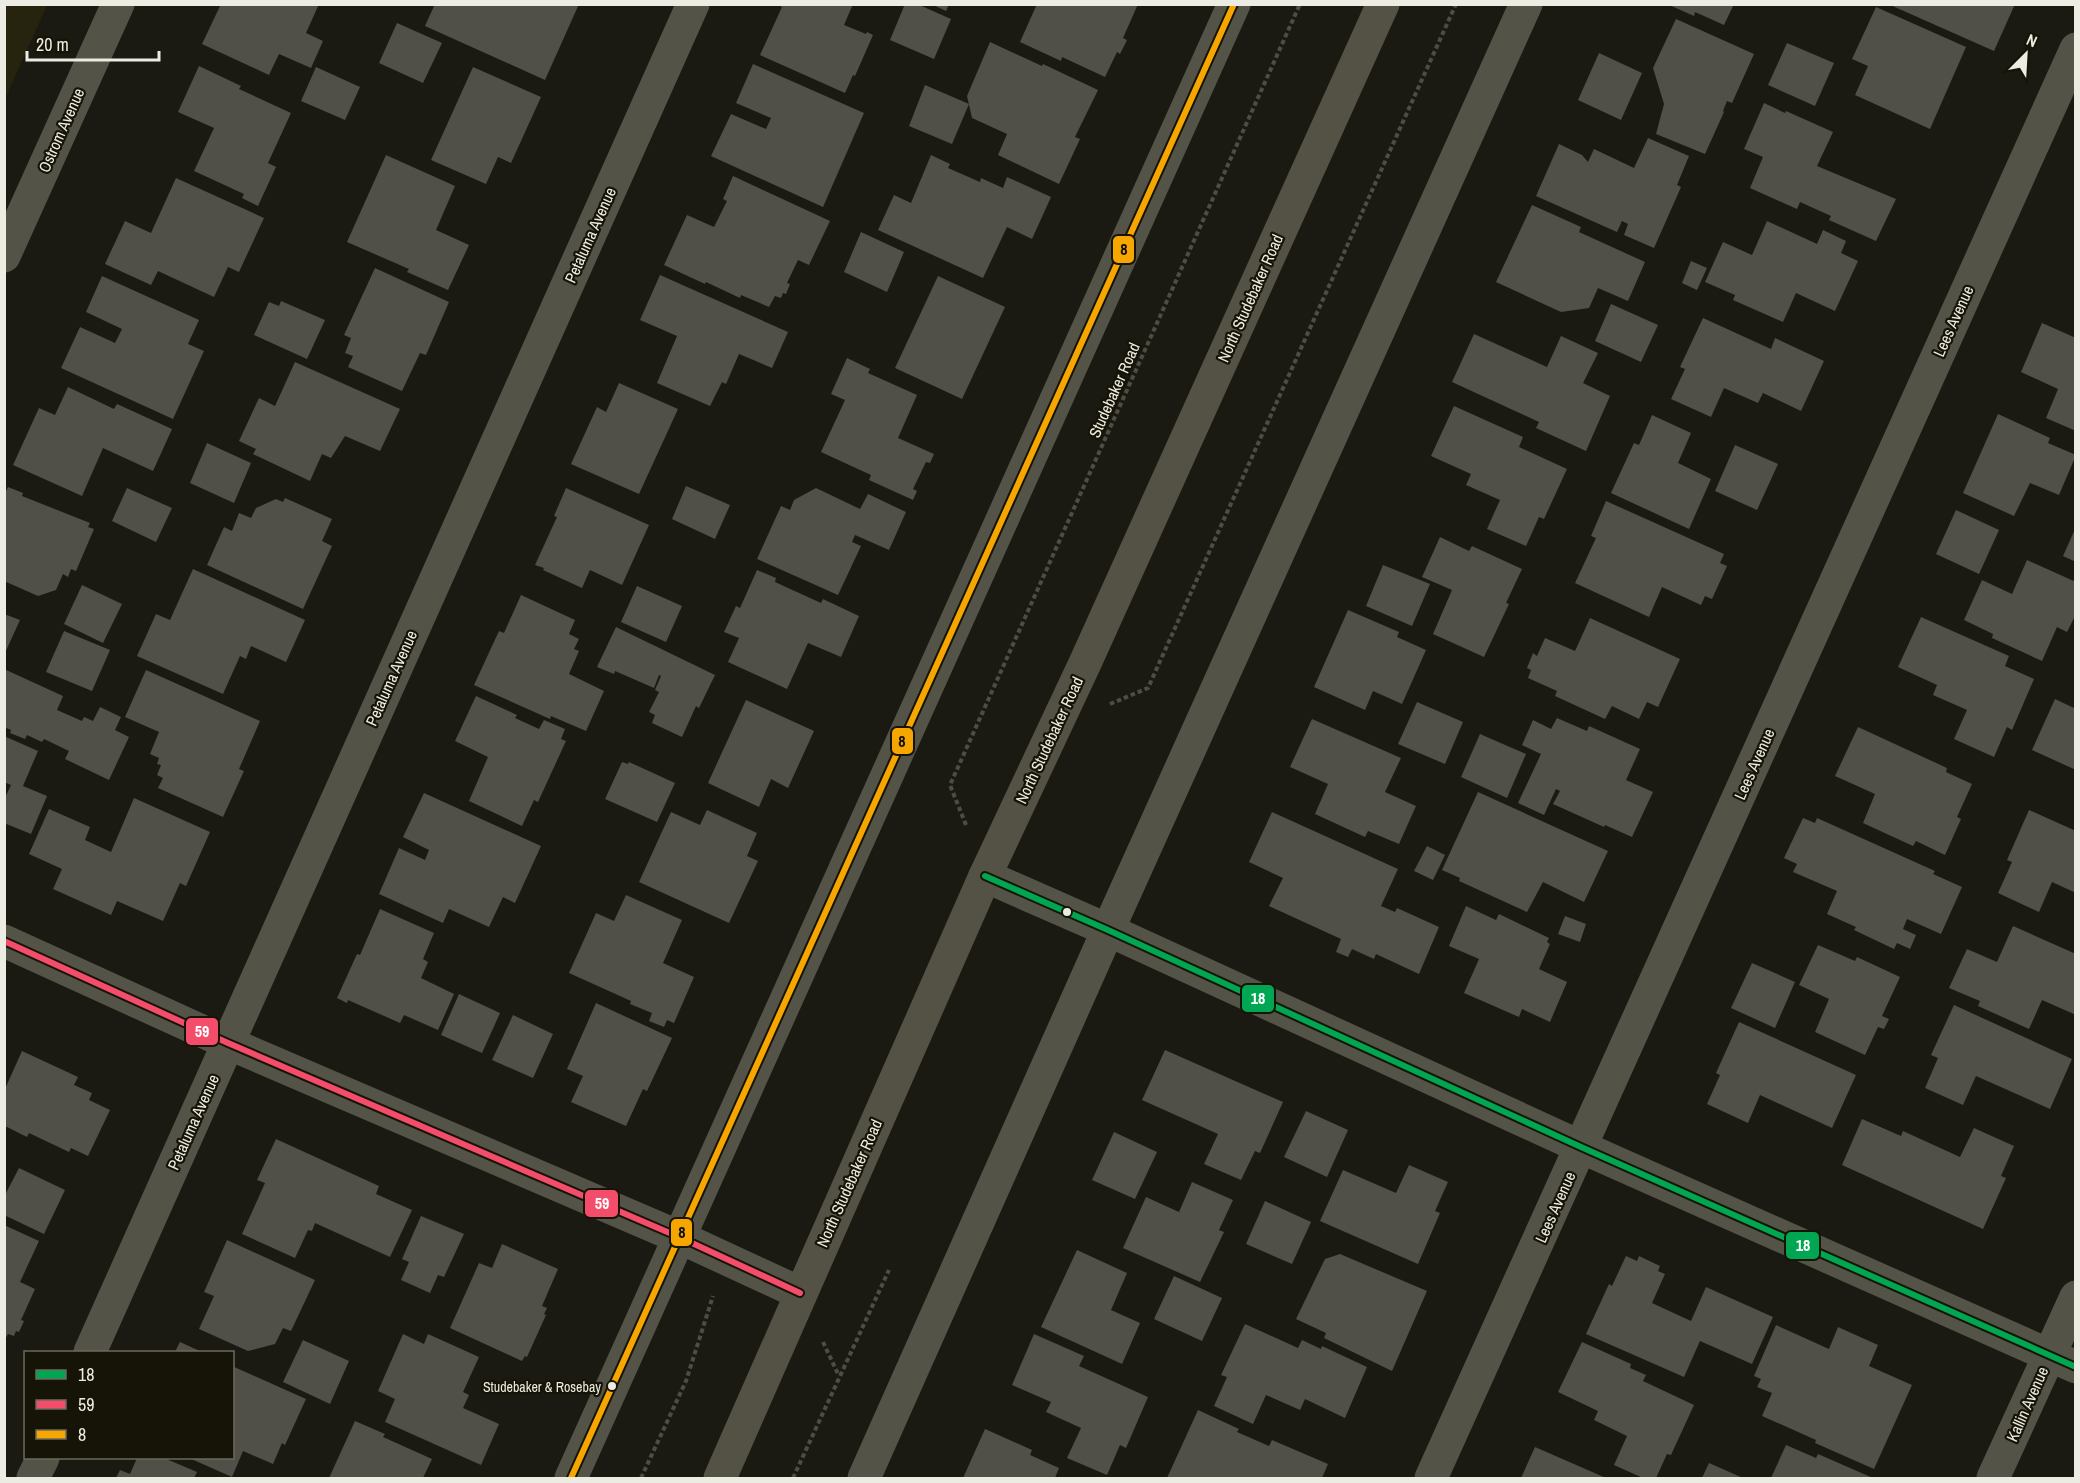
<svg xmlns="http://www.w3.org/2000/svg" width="2080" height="1483" viewBox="0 0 2080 1483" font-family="'Archivo Narrow',sans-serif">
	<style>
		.built { fill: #26240f }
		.building { fill: #504f48 }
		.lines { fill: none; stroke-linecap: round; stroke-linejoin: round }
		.path { stroke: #4e4d44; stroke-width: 4; stroke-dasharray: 4.5 3; stroke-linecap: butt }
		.street { stroke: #545348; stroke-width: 33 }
		.secondary { stroke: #535244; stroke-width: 33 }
		.bus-1-casing { stroke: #161406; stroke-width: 10 }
		.bus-2-casing { stroke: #161406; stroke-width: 10 }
		.bus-3-casing { stroke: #161406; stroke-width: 10 }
		.bus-1 { stroke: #00a651; stroke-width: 6 }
		.bus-2 { stroke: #f44d6c; stroke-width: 6 }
		.bus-3 { stroke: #f7a600; stroke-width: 6 }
		.bus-dot { fill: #edece2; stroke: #161406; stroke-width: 2 }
		.labels { text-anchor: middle; stroke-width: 4.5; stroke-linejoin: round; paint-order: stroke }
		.bus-label { font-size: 14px; fill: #edece2; stroke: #161406; text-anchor: end }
		.street-label { font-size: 16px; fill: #edece2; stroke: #161406 }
		.line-badge { stroke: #161406; stroke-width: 2 }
		.badge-label { font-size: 16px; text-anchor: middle; font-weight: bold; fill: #fff }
		.pale-badge-label { font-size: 16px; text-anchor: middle; font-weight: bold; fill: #111 }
	</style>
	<rect width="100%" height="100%" fill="#1b1a12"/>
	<polygon class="built" points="5,4 47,5 5,99 4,5"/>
	<g class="building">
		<polygon points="221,4 319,4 306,33 323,41 311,68 279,54 269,75 202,44"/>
		<polygon points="435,4 579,4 545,80 425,26"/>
		<polygon points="777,4 853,4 844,25 866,34 867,32 873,35 855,76 853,75 845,93 760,55 782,7"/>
		<polygon points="905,4 917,4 951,19 934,59 890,40"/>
		<polygon points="931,4 949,4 946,11"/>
		<polygon points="1037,4 1138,4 1123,38 1127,40 1120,54 1117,52 1105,77 1062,57 1061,61 1020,42"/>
		<polygon points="1667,4 1734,4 1724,25 1695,12 1694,16"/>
		<polygon points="1888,4 2015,4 1994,51"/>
		<polygon points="1876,7 1966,47 1930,129 1855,95 1868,66 1852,59"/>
		<polygon points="1676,19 1754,54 1732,103 1727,101 1723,111 1724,112 1705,154 1656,134 1664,104 1653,68"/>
		<polygon points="397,23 442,43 423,83 379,63"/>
		<polygon points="990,42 1042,66 1043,64 1098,90 1075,137 1080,139 1059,184 998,155 1007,134 972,118 967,96"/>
		<polygon points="1787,43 1834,63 1815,106 1768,85"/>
		<polygon points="1599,53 1642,73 1621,120 1578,100"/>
		<polygon points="753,64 864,113 823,207 711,156 731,114 766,129 771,118 736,103"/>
		<polygon points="199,66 241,86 239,89 291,113 268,163 276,167 258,206 242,198 244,194 194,171 214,128 178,112"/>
		<polygon points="316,67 360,87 345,120 301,101"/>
		<polygon points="473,67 541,97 511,163 498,157 486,184 431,160"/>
		<polygon points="925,85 969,104 952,144 909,126"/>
		<polygon points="1764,103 1785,113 1786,111 1833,132 1817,166 1896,199 1876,241 1829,220 1831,216 1800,202 1797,209 1750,188 1763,157 1744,149"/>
		<polygon points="1648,138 1689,156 1677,185 1681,187 1654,248 1624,235 1628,224 1622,221 1617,232 1536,196 1559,144 1582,155 1588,162 1594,149 1634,168"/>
		<polygon points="386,155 455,186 436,230 469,245 448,290 407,272 409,269 347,242"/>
		<polygon points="931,155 950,164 948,168 980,182 981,178 1003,188 1007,177 1051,197 1032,239 1007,227 983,278 878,230 894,195 911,203"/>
		<polygon points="733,176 830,221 809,265 798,260 787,283 790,284 786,294 783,293 781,298 775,296 769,307 741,295 740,298 706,282 705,284 664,265 687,215 714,227 727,201 723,199"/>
		<polygon points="176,178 264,218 239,272 228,267 214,297 158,271 151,285 105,264 125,221 151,233"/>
		<polygon points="1532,205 1581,227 1579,232 1645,262 1628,301 1598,288 1589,308 1561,312 1496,282"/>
		<polygon points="1767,221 1817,244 1823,230 1846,241 1841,253 1858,261 1835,311 1796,293 1783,322 1733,300 1735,295 1705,282 1723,242 1752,255"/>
		<polygon points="861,232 904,252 887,292 844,272"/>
		<polygon points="1691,261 1707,268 1697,290 1682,283"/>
		<polygon points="375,268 449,302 426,355 420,353 402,391 348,367 353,356 345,353 351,338 344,335"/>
		<polygon points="660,275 788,332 772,368 739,354 726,384 722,382 710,406 657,383 677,336 640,320"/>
		<polygon points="102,276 199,320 188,344 204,351 173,419 61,368 80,327 115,343 122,329 86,312"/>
		<polygon points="938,276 1005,307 962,399 895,368"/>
		<polygon points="281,301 325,320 307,359 254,335 269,302 279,306"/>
		<polygon points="1611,304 1658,325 1641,362 1595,341"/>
		<polygon points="1703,318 1771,349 1775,338 1824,361 1801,411 1763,393 1758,403 1724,388 1711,417 1671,399 1685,369 1680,367"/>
		<polygon points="2042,323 2076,338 2076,431 2046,418 2058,389 2021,372"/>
		<polygon points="1474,334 1547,367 1561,336 1598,353 1583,383 1610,396 1586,451 1536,428 1539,422 1452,382"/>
		<polygon points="847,358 870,369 868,373 917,395 898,438 934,454 930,463 926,462 913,489 917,491 913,500 869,480 871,475 821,452 845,400 831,394"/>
		<polygon points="295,362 400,409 380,451 345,436 331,458 322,454 310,481 253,454 256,449 239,441 259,398 275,406"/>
		<polygon points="619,383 678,409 639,494 571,464 597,407 606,412"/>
		<polygon points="68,387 114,409 117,404 172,429 153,471 103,448 82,496 13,465 39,408 55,415"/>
		<polygon points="1454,406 1523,437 1519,447 1567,469 1544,519 1539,517 1526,546 1487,529 1500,500 1466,485 1471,474 1431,456"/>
		<polygon points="1998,414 2050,438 2048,443 2076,455 2059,495 2030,483 2014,516 1963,493"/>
		<polygon points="1652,415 1691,433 1678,463 1711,479 1689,529 1611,493 1634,443 1639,445"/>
		<polygon points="207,443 251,463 234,503 190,483"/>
		<polygon points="1735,445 1778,464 1757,510 1715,491"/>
		<polygon points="686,486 730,505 715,539 672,519"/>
		<polygon points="8,487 23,493 22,496 90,523 88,527 94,529 76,571 71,569 68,577 63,574 56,590 38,596 4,581 4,495"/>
		<polygon points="127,488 172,508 156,542 112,521"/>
		<polygon points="566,488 649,525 622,585 590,570 582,588 543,570 544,568 535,565 557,517 554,516"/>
		<polygon points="816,488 860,509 868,494 906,512 889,550 855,535 852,542 861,546 838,595 757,559 781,506 790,510 794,500"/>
		<polygon points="285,498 332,519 322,541 332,546 303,609 207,565 224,527 232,531 239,513 251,518 256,508 276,499 283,502"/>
		<polygon points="1606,501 1724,554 1720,563 1727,566 1712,599 1705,596 1701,605 1662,587 1649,617 1575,583 1596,538 1591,536"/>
		<polygon points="1956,510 1999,530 1979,574 1936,554"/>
		<polygon points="2076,527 2076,562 2063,556"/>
		<polygon points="1440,537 1469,551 1472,546 1522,569 1506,603 1509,604 1484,657 1433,634 1452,590 1422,577"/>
		<polygon points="2027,560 2076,582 2076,614 2067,632 2057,627 2042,661 1992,638 1993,634 1964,620 1982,580 2012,594"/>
		<polygon points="1383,565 1430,584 1412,626 1366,606"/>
		<polygon points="193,569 305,620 286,662 251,646 246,659 240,656 223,694 137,656 156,614 170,620"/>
		<polygon points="757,570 776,578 775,582 821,603 823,599 859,616 841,657 808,643 787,689 728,662 739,638 724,632 736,606 740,608"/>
		<polygon points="82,585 122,604 103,643 64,624"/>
		<polygon points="637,586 682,606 666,642 621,622"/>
		<polygon points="521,595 575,620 569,634 579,639 574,649 579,651 569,674 604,691 586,731 551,716 550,719 474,685 499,631 504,633"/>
		<polygon points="1348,610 1399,632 1397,637 1426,650 1402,704 1373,691 1365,710 1314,687"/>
		<polygon points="4,614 20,620 4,655"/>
		<polygon points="1921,617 2009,656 2005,666 2034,679 2012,730 2007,727 1994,757 1954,739 1967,710 1933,695 1937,685 1898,667"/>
		<polygon points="1590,618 1680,659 1658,707 1647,702 1639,719 1612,706 1605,719 1555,696 1557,691 1528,678 1531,670 1527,668 1533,653 1537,656 1545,638 1575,651"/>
		<polygon points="616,627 715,675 699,708 696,706 682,737 652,723 655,715 649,712 659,692 655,690 661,676 659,675 654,688 615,671 614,674 597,667"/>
		<polygon points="64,631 110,650 92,691 46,672"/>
		<polygon points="4,669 63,696 57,710 82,721 84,717 93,721 100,707 121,717 115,730 129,737 109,780 65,759 69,751 44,739 42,742 27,735 25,739 10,733 11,730 4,727"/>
		<polygon points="146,670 260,721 239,769 244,771 223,817 158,788 163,778 157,775 161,765 157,764 159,758 150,754 159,732 125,717"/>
		<polygon points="476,696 517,715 515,718 539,729 544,720 565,729 561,739 566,741 538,802 534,800 522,826 469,801 488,757 455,741"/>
		<polygon points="2055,699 2076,709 2076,770 2032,750"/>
		<polygon points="746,700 814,731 788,788 771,779 759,807 708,783"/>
		<polygon points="1417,702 1463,722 1445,764 1398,744"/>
		<polygon points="1557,718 1587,731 1589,726 1640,749 1626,780 1653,792 1632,837 1605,825 1604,827 1553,804 1560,791 1556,789 1544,815 1518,803 1541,754 1522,745 1533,720 1551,729"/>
		<polygon points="1312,719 1401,758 1385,792 1416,806 1399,844 1368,831 1365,837 1315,814 1328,784 1290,767"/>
		<polygon points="1858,727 1947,768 1946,772 1972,784 1957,817 1961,819 1945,855 1916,841 1913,846 1863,823 1875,794 1835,776"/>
		<polygon points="1480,734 1526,754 1507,798 1461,777"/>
		<polygon points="4,736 38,751 23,786 47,796 31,834 4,823 4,800 11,785 4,782"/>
		<polygon points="622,762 628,764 629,762 675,783 657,822 605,799"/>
		<polygon points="1478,792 1608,851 1584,902 1543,882 1527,912 1459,881 1460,878 1442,870"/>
		<polygon points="424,793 541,846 515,903 503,897 489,927 449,909 443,923 379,894 399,848 425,860 429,850 403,837"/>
		<polygon points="134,798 210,832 186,886 180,883 163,921 117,901 111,915 53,889 62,869 29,854 49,809 90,827 85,840 111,852"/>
		<polygon points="707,810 757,833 747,856 758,861 729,923 639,882 671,812 700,825"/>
		<polygon points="2029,810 2076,831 2076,893 2052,882 2039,912 1998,893 2012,862 2007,860"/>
		<polygon points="1272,812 1398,869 1381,906 1395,912 1397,908 1439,927 1419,974 1376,954 1374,959 1352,949 1348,957 1336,952 1341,939 1269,906 1283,878 1249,862"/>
		<polygon points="1803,818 1815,823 1817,818 1935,871 1933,874 1962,887 1941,934 1907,919 1903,929 1916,935 1910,949 1897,943 1894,949 1854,930 1856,927 1827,914 1837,891 1793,872 1797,864 1784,858"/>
		<polygon points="1427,846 1445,855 1433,880 1414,871"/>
		<polygon points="626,895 682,920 663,963 694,977 674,1023 667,1020 664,1027 649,1021 652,1013 630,1004 631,1001 569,973 596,913 614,921"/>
		<polygon points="1466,906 1496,920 1499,914 1549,938 1547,942 1550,944 1539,969 1567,982 1550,1022 1522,1009 1519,1017 1464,993 1479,959 1449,946"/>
		<polygon points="380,909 434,933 423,959 428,962 421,978 454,994 438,1030 404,1015 400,1023 348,1000 347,1003 337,998 357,954 360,955"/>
		<polygon points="1565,916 1586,924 1580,942 1558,934"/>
		<polygon points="2013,926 2076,954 2076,1015 2042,1000 2029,1029 1978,1006 1980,1001 1949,988 1967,949 1997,962"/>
		<polygon points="1818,945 1855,961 1857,957 1900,977 1882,1016 1889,1019 1884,1029 1878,1027 1865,1055 1815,1032 1829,999 1799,985"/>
		<polygon points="1752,963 1795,982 1775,1028 1731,1008"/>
		<polygon points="459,994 500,1013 482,1053 441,1035"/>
		<polygon points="596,1003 672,1038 647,1091 643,1089 626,1126 571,1102 583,1076 567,1069"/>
		<polygon points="1954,1005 2072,1059 2050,1109 1976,1076 1963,1105 1925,1088 1938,1058 1931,1055"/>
		<polygon points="513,1015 553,1034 533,1078 492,1060"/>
		<polygon points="1739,1022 1856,1075 1832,1128 1760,1095 1748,1123 1707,1104 1720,1075 1716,1073"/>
		<polygon points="1165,1050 1283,1102 1260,1153 1255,1151 1241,1180 1204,1164 1218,1134 1142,1100"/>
		<polygon points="22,1051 78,1077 74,1085 92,1093 89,1100 110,1110 88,1156 71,1148 69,1152 29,1133 27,1137 5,1126 5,1089"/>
		<polygon points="1306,1111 1348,1130 1327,1177 1284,1157"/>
		<polygon points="1862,1119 1901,1136 1903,1131 1960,1157 1974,1128 2014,1146 2001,1176 2006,1178 1983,1229 1842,1165"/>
		<polygon points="1114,1132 1157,1152 1135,1199 1092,1180"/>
		<polygon points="276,1139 379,1186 376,1194 412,1210 390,1257 315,1223 312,1231 308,1230 295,1258 242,1234 265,1183 257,1180"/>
		<polygon points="1409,1165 1448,1182 1435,1211 1440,1213 1418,1264 1320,1221 1343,1170 1396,1193"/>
		<polygon points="19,1168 65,1190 44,1234 4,1215 4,1197"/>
		<polygon points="1192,1182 1233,1200 1219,1230 1224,1232 1200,1282 1123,1248 1146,1197 1179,1212"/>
		<polygon points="1265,1201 1311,1222 1292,1264 1246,1244"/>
		<polygon points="421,1216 464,1234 444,1277 438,1275 430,1293 401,1280 409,1262 402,1259"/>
		<polygon points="4,1225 39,1241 20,1282 35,1289 21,1320 24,1321 19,1332 16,1331 14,1336 8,1334 4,1341"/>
		<polygon points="227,1240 315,1280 291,1331 283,1328 275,1344 248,1351 199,1329 214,1296 204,1292"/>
		<polygon points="502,1244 558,1269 542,1306 547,1308 544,1314 546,1315 527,1357 525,1356 522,1361 450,1328 479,1263 492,1268"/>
		<polygon points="1077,1250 1127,1273 1111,1310 1140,1323 1122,1364 1041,1327"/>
		<polygon points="1340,1254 1427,1291 1392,1371 1324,1338 1326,1333 1296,1319 1325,1259"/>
		<polygon points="1626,1256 1637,1261 1639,1256 1660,1266 1658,1271 1665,1274 1652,1303 1691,1321 1706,1287 1773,1317 1752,1364 1700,1341 1684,1377 1586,1334 1609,1284 1612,1286"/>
		<polygon points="1174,1276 1222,1298 1202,1341 1154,1319"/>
		<polygon points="1245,1324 1298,1348 1302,1340 1321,1349 1322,1346 1367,1367 1345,1418 1305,1399 1300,1410 1266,1395 1253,1424 1214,1406 1227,1377 1221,1375"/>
		<polygon points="1776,1325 1829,1349 1838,1327 1878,1345 1869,1366 1912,1385 1874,1469 1815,1443 1816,1440 1762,1416 1772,1393 1757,1387 1761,1379 1754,1376"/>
		<polygon points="403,1334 424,1344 428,1334 479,1357 463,1392 469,1395 463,1408 499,1424 481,1465 385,1422 395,1399 378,1391"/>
		<polygon points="1034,1334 1084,1356 1079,1366 1148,1397 1126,1448 1120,1445 1107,1475 1067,1458 1081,1428 1046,1412 1051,1402 1012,1385"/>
		<polygon points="303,1340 349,1361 330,1404 283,1382"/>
		<polygon points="180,1342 202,1352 175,1352"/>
		<polygon points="1582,1342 1631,1364 1630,1368 1646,1375 1643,1381 1694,1405 1671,1455 1667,1454 1656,1478 1643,1478 1614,1465 1627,1436 1594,1420 1598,1411 1558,1392"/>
		<polygon points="232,1366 306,1399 285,1445 282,1443 273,1464 243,1451 232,1477 189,1458 232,1458"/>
		<polygon points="1198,1410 1239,1429 1237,1432 1269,1446 1272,1440 1328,1464 1322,1478 1167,1478"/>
		<polygon points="355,1421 385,1434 383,1437 432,1459 423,1478 329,1478"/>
		<polygon points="985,1429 1032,1450 1030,1455 1059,1468 1055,1478 963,1478"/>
		<polygon points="1786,1445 1816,1458 1818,1454 1873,1478 1771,1478"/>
		<polygon points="1535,1447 1606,1478 1521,1478"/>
		<polygon points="137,1458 164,1458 197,1472 194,1478 116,1478 120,1470 130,1474"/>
		<polygon points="1709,1463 1743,1478 1702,1478"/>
	</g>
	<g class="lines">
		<g class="path">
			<polyline points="1110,704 1148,688 1456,4"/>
			<polyline points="966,825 950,785 1300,4"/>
			<polyline points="823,1342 839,1376"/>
			<polyline points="641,1478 686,1381 713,1296"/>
			<polyline points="793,1478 889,1270"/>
		</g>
		<g class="street">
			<polyline points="4,256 118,4"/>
			<polyline points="985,876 1108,930 1581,1147 2076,1367"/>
			<polyline points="4,941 228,1043 679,1237 800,1293"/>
			<polyline points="90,1352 693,4"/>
			<polyline points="33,1478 43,1458"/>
			<polyline points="571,1478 1234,4"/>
			<polyline points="864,1478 1108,930 1526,4"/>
			<polyline points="1431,1478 2076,49"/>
			<polyline points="1993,1478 2076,1297"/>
		</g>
		<polyline class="secondary" points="720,1478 985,876 1086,661 1383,4"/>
		<g class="bus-1-casing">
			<polyline id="bus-1" points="985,876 1108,930 1581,1147 2076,1367"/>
		</g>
		<g class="bus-2-casing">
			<polyline id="bus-2" points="4,941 228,1043 679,1237 800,1293"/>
		</g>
		<g class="bus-3-casing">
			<polyline id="bus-3" points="571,1478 1234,4"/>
		</g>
		<use href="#bus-1" class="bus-1"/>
		<use href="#bus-2" class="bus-2"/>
		<use href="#bus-3" class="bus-3"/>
	</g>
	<g class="bus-dot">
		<circle cx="1067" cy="912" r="5"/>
		<circle cx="612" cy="1386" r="5"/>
	</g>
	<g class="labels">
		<g class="bus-label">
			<text x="601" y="1392">Studebaker &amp; Rosebay</text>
		</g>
		<g class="street-label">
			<text transform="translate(61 130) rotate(-66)" y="6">Ostrom Avenue</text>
			<text transform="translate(590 235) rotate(-66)" y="6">Petaluma Avenue</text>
			<text transform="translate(1250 298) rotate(-66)" y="6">North Studebaker Road</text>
			<text transform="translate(1953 321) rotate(-66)" y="6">Lees Avenue</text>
			<text transform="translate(1114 390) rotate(-66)" y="6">Studebaker Road</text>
			<text transform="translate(391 678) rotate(-66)" y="6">Petaluma Avenue</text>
			<text transform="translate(1049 740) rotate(-65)" y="6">North Studebaker Road</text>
			<text transform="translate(1754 764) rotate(-66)" y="6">Lees Avenue</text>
			<text transform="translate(193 1122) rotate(-66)" y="6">Petaluma Avenue</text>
			<text transform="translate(849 1183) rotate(-66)" y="6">North Studebaker Road</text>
			<text transform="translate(1555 1207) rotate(-66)" y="6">Lees Avenue</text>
			<text transform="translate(2027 1404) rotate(-66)" y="6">Kallin Avenue</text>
		</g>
	</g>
	<g class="line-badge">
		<rect x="1112" y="235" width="23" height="29" rx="6" fill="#f7a600"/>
		<rect x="891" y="727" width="23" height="28" rx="6" fill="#f7a600"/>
		<rect x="1241" y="984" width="34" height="29" rx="6" fill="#00a651"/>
		<rect x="185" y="1017" width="34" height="29" rx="6" fill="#f44d6c"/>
		<rect x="584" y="1189" width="35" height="29" rx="6" fill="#f44d6c"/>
		<rect x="670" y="1218" width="23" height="29" rx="6" fill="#f7a600"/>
		<rect x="1785" y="1231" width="35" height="29" rx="6" fill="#00a651"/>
	</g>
	<g class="badge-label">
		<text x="1258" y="1004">18</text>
		<text x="202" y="1037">59</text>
		<text x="602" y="1209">59</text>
		<text x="1803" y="1251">18</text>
	</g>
	<g class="pale-badge-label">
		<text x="1124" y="255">8</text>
		<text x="902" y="747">8</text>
		<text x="682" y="1238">8</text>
	</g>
	<rect width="2080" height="1483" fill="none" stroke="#edece2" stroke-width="12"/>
	<rect x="24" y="1351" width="210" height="108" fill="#161406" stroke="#6c6a5e" stroke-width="1.5"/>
	<rect x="36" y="1370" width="30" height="9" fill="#00a651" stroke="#6c6a5e" stroke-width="1.5"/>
	<text x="78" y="1381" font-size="18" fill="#edece2">18</text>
	<rect x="36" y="1400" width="30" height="9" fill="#f44d6c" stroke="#6c6a5e" stroke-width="1.5"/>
	<text x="78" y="1411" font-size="18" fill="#edece2">59</text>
	<rect x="36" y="1430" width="30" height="9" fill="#f7a600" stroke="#6c6a5e" stroke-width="1.5"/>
	<text x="78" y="1441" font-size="18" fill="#edece2">8</text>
	<g transform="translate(2026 54) rotate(24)" stroke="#161406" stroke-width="4.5" paint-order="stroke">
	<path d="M0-4.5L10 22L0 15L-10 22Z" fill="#edece2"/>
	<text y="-9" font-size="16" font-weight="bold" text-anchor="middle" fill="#edece2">N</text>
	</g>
	<path d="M27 51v9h132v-9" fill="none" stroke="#edece2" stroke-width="3"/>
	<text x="36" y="51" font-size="18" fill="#edece2" stroke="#161406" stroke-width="4.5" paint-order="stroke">20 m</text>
</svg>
